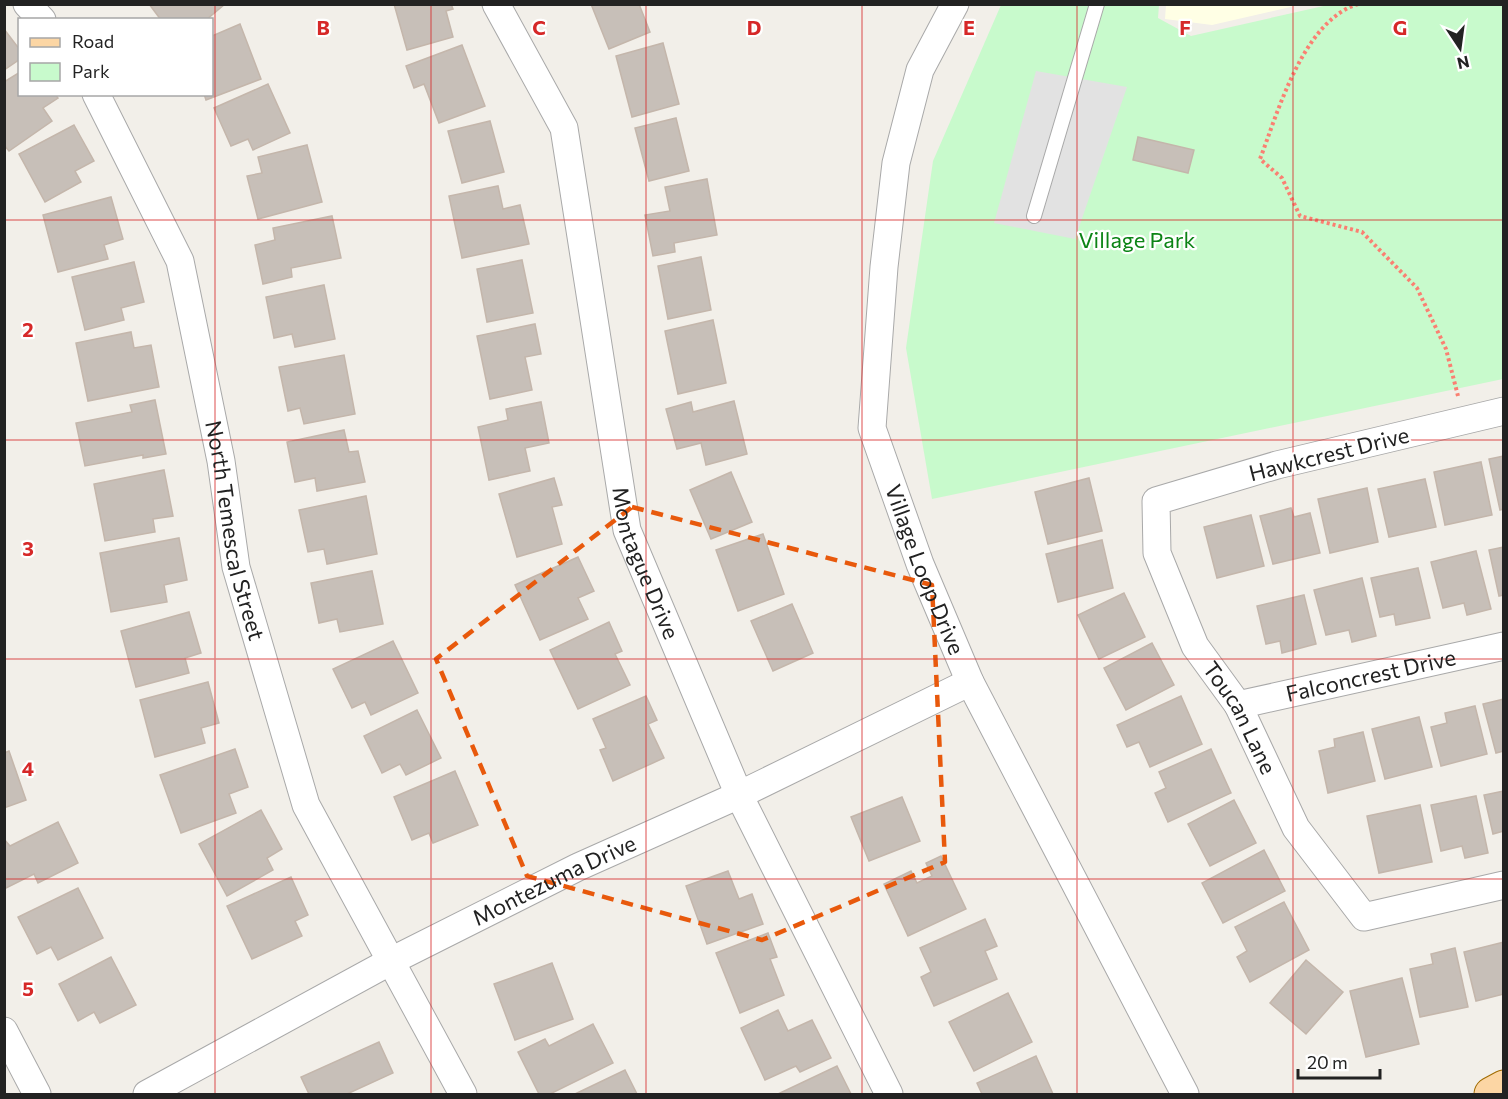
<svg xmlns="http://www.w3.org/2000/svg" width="1508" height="1099" viewBox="0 0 1508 1099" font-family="Commissioner,sans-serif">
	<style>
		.education { fill: #ffffe5 }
		.park { fill: #c8facc }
		.parking { fill: #e2e2e2 }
		.building { fill: #c7bfb8; stroke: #c4b6ab; stroke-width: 1.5 }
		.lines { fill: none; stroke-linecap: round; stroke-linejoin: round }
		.lane-casing { stroke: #a9a9a9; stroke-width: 16 }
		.street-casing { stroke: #a9a9a9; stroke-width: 29 }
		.primary-casing { stroke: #a06b00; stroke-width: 35 }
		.path { stroke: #fa8072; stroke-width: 4; stroke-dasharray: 3 3; stroke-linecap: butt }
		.lane { stroke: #fff; stroke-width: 14 }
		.street { stroke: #fff; stroke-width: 27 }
		.primary { stroke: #fcd6a4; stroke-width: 33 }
		.marked { fill: none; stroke: #e8590c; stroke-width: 4.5; stroke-dasharray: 12 8; stroke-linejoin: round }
		.grid { fill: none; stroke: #d62828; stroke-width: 1.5; stroke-opacity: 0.55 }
		.labels { text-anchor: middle; stroke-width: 4.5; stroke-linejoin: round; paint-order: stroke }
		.park-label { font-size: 22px; fill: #0c8416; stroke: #fff }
		.street-label { font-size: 22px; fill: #222; stroke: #fff }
		.grid-label { font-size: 20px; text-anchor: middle; font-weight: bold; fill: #d62828; stroke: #fff; stroke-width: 4.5; stroke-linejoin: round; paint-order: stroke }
	</style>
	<rect width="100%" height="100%" fill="#f2efe9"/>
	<polygon class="education" points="1166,5 1166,4 1299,5 1212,25 1165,19"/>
	<polygon class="park" points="1001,5 1159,5 1158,18 1191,36 1328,5 1503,5 1503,379 932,499 906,348 933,161"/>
	<polygon class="parking" points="1036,71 1127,87 1075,239 994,223"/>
	<g class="building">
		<polygon points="149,4 225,4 206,20 161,20"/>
		<polygon points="394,4 451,4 453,9 446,11 453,37 407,50"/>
		<polygon points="591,4 639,4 650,32 609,49"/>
		<polygon points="240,24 261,79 206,100 204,94 212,94 212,36"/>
		<polygon points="4,29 20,50 20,59 4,70"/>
		<polygon points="663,43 679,104 632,117 616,56"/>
		<polygon points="462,45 485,106 439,123 424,84 414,88 406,66"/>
		<polygon points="20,72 20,94 55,94 58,98 43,108 52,121 9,151 4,145 4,82"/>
		<polygon points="268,84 290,133 253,150 248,139 231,146 214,108"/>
		<polygon points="676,118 689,171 649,181 635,128"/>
		<polygon points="490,121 504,172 462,183 448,131"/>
		<polygon points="74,125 94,161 75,171 81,182 45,202 19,154"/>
		<polygon points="1138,137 1194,150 1188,173 1133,160"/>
		<polygon points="307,145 322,202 258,219 247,176 262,173 258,157"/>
		<polygon points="707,179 717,235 674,243 675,252 653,256 645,215 670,211 665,187"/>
		<polygon points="498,186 503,209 520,205 529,244 462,258 449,196"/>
		<polygon points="111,197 123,239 104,245 108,259 58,272 43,215"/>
		<polygon points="332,216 341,258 291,268 292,277 263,284 255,245 275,240 273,228"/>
		<polygon points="701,257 711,310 668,319 658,266"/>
		<polygon points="522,260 533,313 487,322 477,269"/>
		<polygon points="134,262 144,302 121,308 124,320 85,330 72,277"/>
		<polygon points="324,285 335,339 295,347 292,334 274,338 266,297"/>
		<polygon points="713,320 726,383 678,394 665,331"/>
		<polygon points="535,324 541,354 525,357 532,390 490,399 477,336"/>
		<polygon points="131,332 134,348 151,345 159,387 88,401 76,343"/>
		<polygon points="344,355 355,414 304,424 300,408 288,411 279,367"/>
		<polygon points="155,400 166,454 143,458 143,455 85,466 76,423 132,412 130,405"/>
		<polygon points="734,401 747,454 706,465 701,443 677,449 666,409 691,402 693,412"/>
		<polygon points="541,402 549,443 525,448 530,471 489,480 478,427 508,420 506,409"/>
		<polygon points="344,430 349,452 358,451 365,482 317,491 315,478 295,482 287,442"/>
		<polygon points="1504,456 1504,509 1500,510 1489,459"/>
		<polygon points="1481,462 1492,515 1445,525 1434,472"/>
		<polygon points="164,470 173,516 153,519 155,532 105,541 94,484"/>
		<polygon points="731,472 752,522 711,539 690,490"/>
		<polygon points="554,478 562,505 552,507 562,544 517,557 499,494"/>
		<polygon points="1089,478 1102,531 1048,544 1035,492"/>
		<polygon points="1425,479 1436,527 1389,537 1378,489"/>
		<polygon points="1367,488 1378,542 1330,553 1318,499"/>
		<polygon points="366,496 377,554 327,564 324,549 308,552 299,510"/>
		<polygon points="1291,508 1294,517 1310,513 1320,553 1273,564 1260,516"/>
		<polygon points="1251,515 1264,566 1217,578 1204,527"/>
		<polygon points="763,534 784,594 738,611 716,550"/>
		<polygon points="179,538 187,580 164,585 167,602 111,612 100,553"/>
		<polygon points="1102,540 1113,588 1058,602 1046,554"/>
		<polygon points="1504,547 1504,595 1499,596 1489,550"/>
		<polygon points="1476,551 1491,609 1467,615 1464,603 1443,608 1431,562"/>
		<polygon points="578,557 594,591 578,598 588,619 540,640 515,585"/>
		<polygon points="1418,568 1430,618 1396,625 1394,614 1380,617 1371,578"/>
		<polygon points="372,571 383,624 340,632 337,619 319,623 311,583"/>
		<polygon points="1362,578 1376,636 1352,642 1349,630 1326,635 1314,590"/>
		<polygon points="1124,593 1145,637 1099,659 1078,615"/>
		<polygon points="1304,595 1316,644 1282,653 1280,641 1266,644 1257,606"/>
		<polygon points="792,604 813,653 773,671 751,621"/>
		<polygon points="189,612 201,653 185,658 189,673 136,687 121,631"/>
		<polygon points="609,622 622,651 615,654 630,685 578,709 550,650"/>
		<polygon points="393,641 418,693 371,715 365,702 352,708 333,669"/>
		<polygon points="1152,643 1174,685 1126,710 1104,668"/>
		<polygon points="208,682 219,723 201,728 205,743 155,757 140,700"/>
		<polygon points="646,696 657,720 648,724 664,758 613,781 600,750 606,748 593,719"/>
		<polygon points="1181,696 1202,744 1150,767 1139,742 1127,747 1117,725"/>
		<polygon points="1504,699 1504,751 1496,753 1483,704"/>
		<polygon points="1475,706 1487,754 1441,766 1431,727 1447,723 1445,713"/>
		<polygon points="417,710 441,758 406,775 400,764 382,773 364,736"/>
		<polygon points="1419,717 1432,767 1385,779 1372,729"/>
		<polygon points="1363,732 1375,781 1328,793 1319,751 1335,747 1334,739"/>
		<polygon points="235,749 248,787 229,794 236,813 181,833 160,775"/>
		<polygon points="1211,749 1231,793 1168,822 1155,793 1166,788 1159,772"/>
		<polygon points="9,751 26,800 4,808 4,753"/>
		<polygon points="455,771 478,825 433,843 429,833 412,840 394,797"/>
		<polygon points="1504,791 1504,831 1493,834 1484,795"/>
		<polygon points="1476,796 1488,853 1465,858 1462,846 1441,851 1431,805"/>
		<polygon points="902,797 920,841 869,861 851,817"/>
		<polygon points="1234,800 1256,843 1210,866 1188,824"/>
		<polygon points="1420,805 1432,862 1379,873 1367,816"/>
		<polygon points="261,810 282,849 267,858 273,870 227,896 199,844"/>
		<polygon points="58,822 78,863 38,883 34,874 4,889 4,839 10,846"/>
		<polygon points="1264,850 1285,891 1223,923 1202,883"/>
		<polygon points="941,856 966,909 908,936 884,884 911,871 917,883 932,876 926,863"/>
		<polygon points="728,871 739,899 752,894 763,924 707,944 686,886"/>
		<polygon points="291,877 308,915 295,921 302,936 252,959 227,906"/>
		<polygon points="78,888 103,938 58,960 51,947 37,954 18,917"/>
		<polygon points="1284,902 1309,950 1250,982 1237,957 1247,951 1235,927"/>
		<polygon points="985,919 997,946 985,951 997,979 934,1006 921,977 931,972 920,948"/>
		<polygon points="768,933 777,957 770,959 784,995 740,1013 716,953"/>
		<polygon points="1504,942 1504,994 1476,1001 1464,952"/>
		<polygon points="1455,948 1468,1007 1420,1017 1410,969 1433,964 1431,954"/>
		<polygon points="111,957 136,1005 100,1023 94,1012 78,1021 59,984"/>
		<polygon points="1306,960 1343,992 1306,1034 1270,1003"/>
		<polygon points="552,963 573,1019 515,1040 494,984"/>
		<polygon points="1402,978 1419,1044 1366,1057 1350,991"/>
		<polygon points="1008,993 1032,1042 974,1071 949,1022"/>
		<polygon points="778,1010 788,1031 812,1020 831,1058 800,1072 796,1066 765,1080 741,1028"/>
		<polygon points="593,1024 613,1063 550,1094 539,1094 518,1052 545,1039 549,1046"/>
		<polygon points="379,1042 393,1073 347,1094 309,1094 301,1077"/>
		<polygon points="1036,1056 1053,1094 982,1094 977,1083"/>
		<polygon points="837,1066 851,1094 778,1094"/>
		<polygon points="625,1070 637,1094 575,1094"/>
	</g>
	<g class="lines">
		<g class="lane-casing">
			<polyline id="lane" points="1034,216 1097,4"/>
		</g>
		<g class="street-casing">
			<g id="street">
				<polyline points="27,4 42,20"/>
				<path id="s1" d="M496 4 564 128 627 530 739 795 889 1094"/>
				<path id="s2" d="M955 4 920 70 896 163 884 267 872 428 920 564 970 682 1185 1094"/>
				<path id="s3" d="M96 94 180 261 221 461 236 567 306 805 463 1094"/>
				<path id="s4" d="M1504 411 1277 465 1156 501 1157 553 1195 646 1238 705 1296 828 1364 917 1504 885"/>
				<path id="s5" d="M1238 705 1504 646"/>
				<polyline points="4,1031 37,1094"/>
				<path id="s6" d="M147 1094 391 961 578 867 739 795 970 682"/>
			</g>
		</g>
		<g class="primary-casing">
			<polyline id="primary" points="1491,1094 1504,1087"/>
		</g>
		<path class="path" d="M1358 4C1303 21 1278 112 1260 159L1282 178 1300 216 1362 232 1417 288 1446 349 1458 396"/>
		<use href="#lane" class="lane"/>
		<use href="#street" class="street"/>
		<use href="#primary" class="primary"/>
	</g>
	<path class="marked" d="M632 507 932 585 945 862 762 940 527 876 436 659Z"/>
	<path class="grid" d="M215 4V1094M431 4V1094M646 4V1094M862 4V1094M1077 4V1094M1293 4V1094M4 220H1504M4 440H1504M4 659H1504M4 879H1504"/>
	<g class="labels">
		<g class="park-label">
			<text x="1137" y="248">Village Park</text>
		</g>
		<g class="street-label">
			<text transform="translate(1329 454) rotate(-14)" y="8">Hawkcrest Drive</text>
			<text dy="8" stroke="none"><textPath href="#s3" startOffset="462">North Temescal Street</textPath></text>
			<text dy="8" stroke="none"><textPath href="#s1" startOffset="585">Montague Drive</textPath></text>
			<text dy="8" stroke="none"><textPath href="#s2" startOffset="588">Village Loop Drive</textPath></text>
			<text dy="8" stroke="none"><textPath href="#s5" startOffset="136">Falconcrest Drive</textPath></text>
			<text dy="8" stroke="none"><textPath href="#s4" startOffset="597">Toucan Lane</textPath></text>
			<text dy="8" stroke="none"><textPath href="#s6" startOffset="460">Montezuma Drive</textPath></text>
		</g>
	</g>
	<g class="grid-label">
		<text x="323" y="35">B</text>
		<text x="539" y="35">C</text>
		<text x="754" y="35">D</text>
		<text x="969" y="35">E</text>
		<text x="1185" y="35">F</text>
		<text x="1400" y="35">G</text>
		<text x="28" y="337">2</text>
		<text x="28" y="556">3</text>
		<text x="28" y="776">4</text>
		<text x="28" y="996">5</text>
	</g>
	<rect width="1508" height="1099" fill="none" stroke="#222222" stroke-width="12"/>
	<rect x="18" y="18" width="195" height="78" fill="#ffffff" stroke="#a7a7a7" stroke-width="1.5"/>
	<rect x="30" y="38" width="30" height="9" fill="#fcd6a4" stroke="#a7a7a7" stroke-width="1.5"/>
	<text x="72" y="48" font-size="18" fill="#222222">Road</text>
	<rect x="30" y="63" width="30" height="18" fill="#c8facc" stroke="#a7a7a7" stroke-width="1.5"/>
	<text x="72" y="78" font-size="18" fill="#222222">Park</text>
	<g transform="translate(1460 48) rotate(167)" stroke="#ffffff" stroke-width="4.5" paint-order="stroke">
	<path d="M0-4.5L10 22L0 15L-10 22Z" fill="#222222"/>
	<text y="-9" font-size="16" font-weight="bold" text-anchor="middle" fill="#222222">N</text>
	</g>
	<path d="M1298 1069v9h82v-9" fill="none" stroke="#222222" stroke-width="3"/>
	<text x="1307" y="1069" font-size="18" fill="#222222" stroke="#ffffff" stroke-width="4.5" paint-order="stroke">20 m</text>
</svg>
